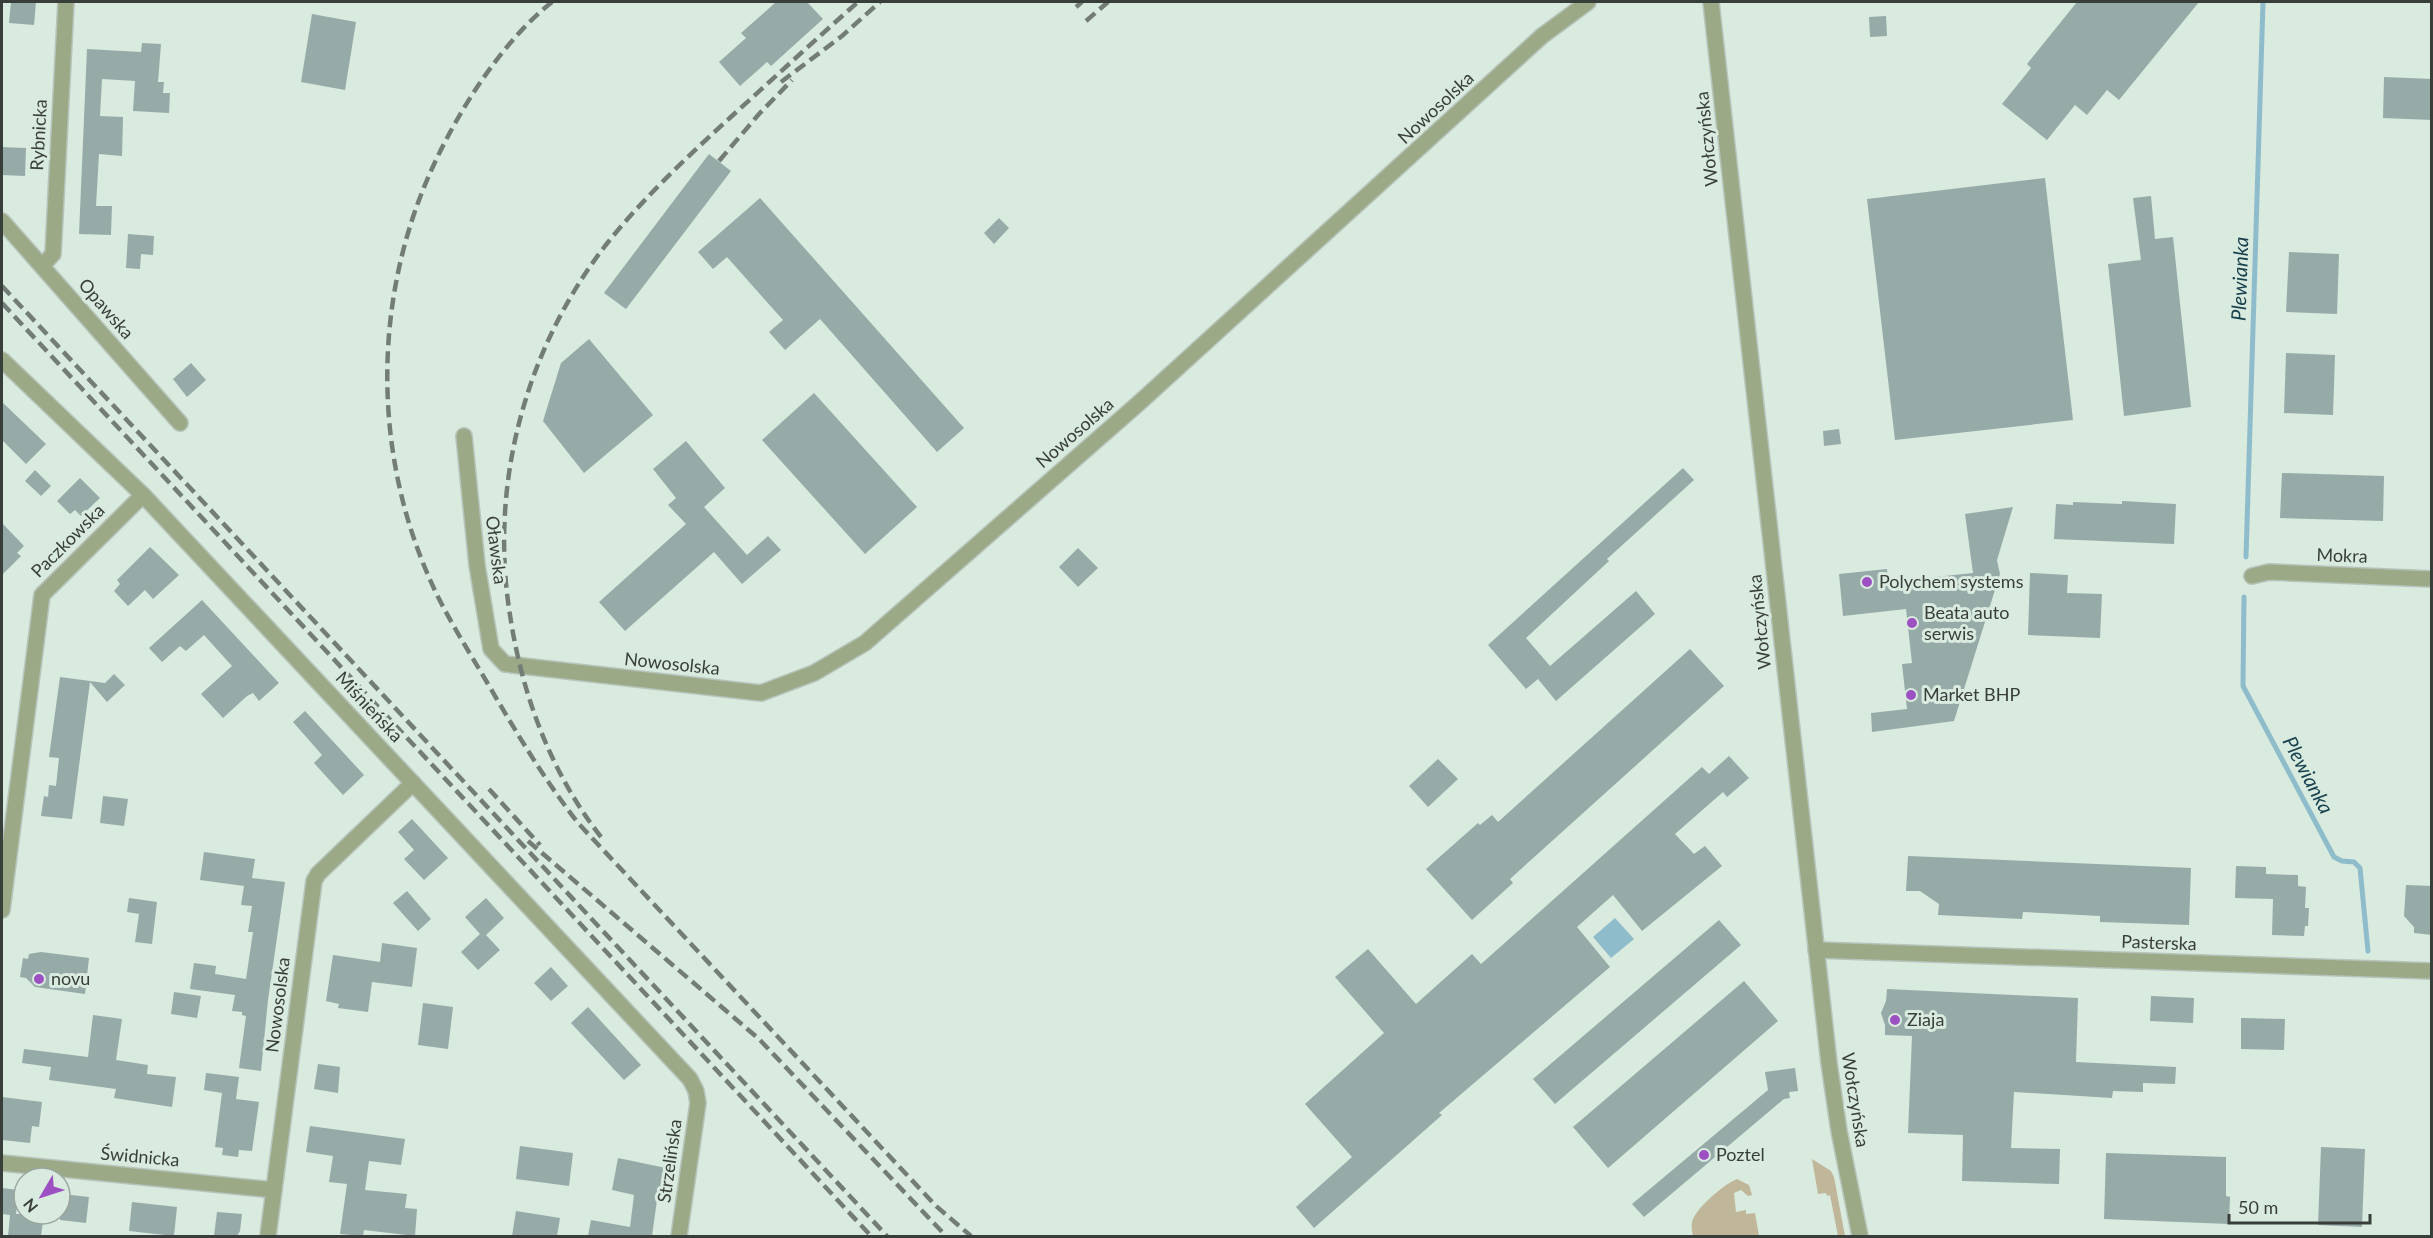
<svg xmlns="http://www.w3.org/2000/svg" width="2433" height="1238" viewBox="0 0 2433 1238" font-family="Lato,sans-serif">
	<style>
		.green { fill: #c0b79a }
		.water { fill: #8fbcca }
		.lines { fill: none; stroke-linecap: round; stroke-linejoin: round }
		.stream { stroke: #8fbcca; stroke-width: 5 }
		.building { fill: #96aba8 }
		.minor-casing { stroke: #b6c4bb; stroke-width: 18 }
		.tertiary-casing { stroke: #b6c4bb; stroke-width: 18 }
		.minor { stroke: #9ca987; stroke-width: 15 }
		.tertiary { stroke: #9ca987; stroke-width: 15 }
		.rail { stroke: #737d76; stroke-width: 4.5; stroke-dasharray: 12 6; stroke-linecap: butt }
		.poi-dot { fill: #9d50c2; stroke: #d9eadf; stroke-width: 2 }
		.labels { text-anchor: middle; stroke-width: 6; stroke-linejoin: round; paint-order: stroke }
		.street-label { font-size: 18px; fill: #383e3a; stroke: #d9eadf }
		.poi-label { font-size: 18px; fill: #383e3a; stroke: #d9eadf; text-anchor: start }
		.water-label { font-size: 20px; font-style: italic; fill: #18414d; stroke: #d9eadf }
	</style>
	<rect width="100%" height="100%" fill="#d9eadf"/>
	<g class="green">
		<polygon points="1812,1159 1831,1171 1834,1177 1845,1236 1838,1236 1830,1195 1827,1196 1826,1193 1818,1194"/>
		<path d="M1737 1179 1749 1185 1752 1195 1748 1196 1741 1190 1734 1193 1736 1212 1746 1210V1214L1755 1213 1759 1236H1693C1692 1232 1691 1227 1692 1222 1695 1209 1724 1184 1737 1179Z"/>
	</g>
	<polygon class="water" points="1615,918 1634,939 1611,958 1593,937"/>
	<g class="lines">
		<g class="stream">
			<polyline points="2246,557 2263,2"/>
			<polyline points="2244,597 2243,686 2334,857 2342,861 2354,862 2360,868 2368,951"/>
		</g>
	</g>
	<g class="building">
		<polygon points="11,2 36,2 34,25 9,23"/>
		<polygon points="776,2 807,2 823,19 771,66 767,62 740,86 719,62 746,38 741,33"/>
		<polygon points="2077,2 2199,2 2119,100 2107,90 2087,115 2075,105 2047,140 2002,104 2031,68 2027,64"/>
		<polygon points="312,14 356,22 345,90 301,82"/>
		<polygon points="1886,16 1887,36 1870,37 1869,17"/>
		<polygon points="142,43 161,44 158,82 164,82 163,93 170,93 169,113 133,111 135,81 102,79 100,116 123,117 122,156 99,154 96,206 112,206 111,235 79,234 87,49 141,52"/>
		<polygon points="2384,77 2432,79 2432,120 2383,118"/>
		<polygon points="2,147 26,148 25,176 2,175"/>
		<polygon points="709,154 731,171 626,309 604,293"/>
		<polygon points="2045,178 2073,420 1895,440 1867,199"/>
		<polygon points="2151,196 2155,239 2173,237 2191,407 2124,416 2108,264 2141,260 2133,198"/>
		<polygon points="760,198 964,428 937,452 820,319 785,350 769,332 783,320 727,257 713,269 698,252"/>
		<polygon points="999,218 1009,228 994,244 984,233"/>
		<polygon points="128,234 154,236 153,255 141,254 140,269 126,268"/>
		<polygon points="2289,252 2339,254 2337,314 2286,312"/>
		<polygon points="589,339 653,415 584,473 543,421 561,363"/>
		<polygon points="2286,353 2335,355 2333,415 2284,413"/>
		<polygon points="191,363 206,380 187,397 173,379"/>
		<polygon points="814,393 917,507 865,554 762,440"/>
		<polygon points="2,402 46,444 26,464 2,440"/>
		<polygon points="1839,429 1841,444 1824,446 1823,431"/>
		<polygon points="686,441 725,488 704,507 747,555 768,536 781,550 742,584 714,552 625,631 599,602 686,524 668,505 676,498 653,469"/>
		<polygon points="1683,468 1694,480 1607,559 1609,561 1526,638 1550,666 1636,591 1655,614 1556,701 1538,679 1526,689 1488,645"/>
		<polygon points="35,470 51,486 41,496 25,481"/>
		<polygon points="2282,473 2384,476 2383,521 2280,518"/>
		<polygon points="80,478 100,498 81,516 75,510 70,514 57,501"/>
		<polygon points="2122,501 2176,504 2174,544 2054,539 2056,504 2073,505 2073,502 2122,504"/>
		<polygon points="2013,507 1997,560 2000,574 1954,721 1872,732 1871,713 1907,709 1902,664 1912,663 1906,609 1843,616 1839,574 1887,569 1888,582 1973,573 1965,514"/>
		<polygon points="2,523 24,546 17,553 21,556 2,575"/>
		<polygon points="150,547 179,575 153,599 145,590 128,606 114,591 120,584 117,580"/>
		<polygon points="1078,548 1098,568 1078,587 1059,567"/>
		<polygon points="2030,573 2068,575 2067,593 2102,594 2100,638 2028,635"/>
		<polygon points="202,600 279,683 259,701 253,693 247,696 223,718 201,694 232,666 204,635 186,651 180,646 162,662 149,648"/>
		<polygon points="1690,649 1724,686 1510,879 1513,883 1472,920 1426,869 1478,823 1480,825 1492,815 1498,822"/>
		<polygon points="114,674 125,685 107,702 90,682 72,819 41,816 44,796 48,797 49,785 56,786 59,758 49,757 60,677 105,683"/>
		<polygon points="305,711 364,775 343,795 314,763 322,755 293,722"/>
		<polygon points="1729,756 1749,778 1727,797 1723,792 1675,834 1694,854 1705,846 1722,866 1642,931 1613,895 1577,927 1610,967 1439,1113 1442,1115 1314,1228 1296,1207 1352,1157 1305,1104 1384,1033 1335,977 1368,949 1416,1004 1472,954 1481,964 1702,767 1709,774"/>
		<polygon points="1438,759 1458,779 1428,807 1409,786"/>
		<polygon points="103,796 128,799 124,826 100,823"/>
		<polygon points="412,819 448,858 424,880 404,859 414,850 398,832"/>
		<polygon points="204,852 255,859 252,878 285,882 268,1000 261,1071 239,1068 246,1016 242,1015 242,1012 232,1011 235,995 190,989 194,963 216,966 215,974 246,979 253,932 248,932 252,906 241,905 244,886 200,880"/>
		<polygon points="1908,856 2191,868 2189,925 2100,922 2100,916 2023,912 2022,919 1938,915 1939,904 1920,891 1906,891"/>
		<polygon points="2236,866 2266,867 2266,874 2298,875 2298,886 2306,887 2305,908 2309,908 2308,926 2305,926 2304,936 2272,935 2273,899 2235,898"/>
		<polygon points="2406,885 2432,886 2432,935 2414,933 2414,927 2404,916"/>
		<polygon points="407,891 431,919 418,931 393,903"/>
		<polygon points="129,898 157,902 152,944 135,942 139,914 127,912"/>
		<polygon points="486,898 504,918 486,935 500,950 478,970 461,952 480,934 465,917"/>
		<polygon points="1719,920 1741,945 1555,1104 1533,1079"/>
		<polygon points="382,943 417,948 412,987 372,982 368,1012 338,1008 339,1004 326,1001 333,955 380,962"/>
		<polygon points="41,952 89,958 85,994 35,987 26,978 20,977 23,958 28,959 29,954"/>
		<polygon points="551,967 568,986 551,1001 534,983"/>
		<polygon points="1744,981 1778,1021 1608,1168 1573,1127"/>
		<polygon points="1887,989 2078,998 2076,1062 2176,1067 2175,1084 2143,1083 2143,1092 2113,1091 2112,1098 2014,1092 2011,1148 2060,1149 2059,1184 1962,1181 1963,1135 1908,1133 1912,1036 1885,1035 1885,1025 1881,1013 1886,1001"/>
		<polygon points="174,992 201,996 197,1018 171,1014"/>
		<polygon points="2151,996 2194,998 2193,1023 2150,1021"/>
		<polygon points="423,1003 453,1007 448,1049 418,1045"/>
		<polygon points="588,1007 641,1065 624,1080 571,1023"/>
		<polygon points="93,1015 122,1019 116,1060 148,1065 147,1074 176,1077 172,1107 114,1098 116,1089 49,1080 51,1067 22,1063 24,1049 88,1057"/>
		<polygon points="2241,1018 2285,1019 2284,1050 2241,1049"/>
		<polygon points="318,1064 340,1067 338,1093 314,1089"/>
		<polygon points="1795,1068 1798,1091 1789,1092 1790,1098 1784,1099 1644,1217 1632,1204 1768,1090 1765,1072"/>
		<polygon points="206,1073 239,1077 236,1099 259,1102 252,1151 239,1150 238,1157 222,1155 223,1148 215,1147 222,1093 204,1090"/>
		<polygon points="2,1097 42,1102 39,1127 32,1126 30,1143 2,1140"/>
		<polygon points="310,1126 405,1139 401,1165 369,1161 365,1190 407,1194 405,1208 417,1209 415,1236 364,1230 363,1236 340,1234 347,1184 329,1182 333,1156 306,1152"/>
		<polygon points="520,1146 573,1153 569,1186 516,1179"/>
		<polygon points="2321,1147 2365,1149 2362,1227 2318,1225"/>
		<polygon points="2106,1153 2226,1157 2226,1196 2230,1197 2229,1224 2104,1219"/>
		<polygon points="618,1158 666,1168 659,1200 657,1200 652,1236 588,1236 591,1220 630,1227 634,1195 612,1190"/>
		<polygon points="2,1188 19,1190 16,1214 44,1214 41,1236 8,1236 10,1215 2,1214"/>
		<polygon points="62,1194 89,1197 86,1223 60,1220"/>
		<polygon points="132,1202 177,1207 174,1236 129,1231"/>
		<polygon points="516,1211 560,1218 557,1236 512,1236"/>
		<polygon points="217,1212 242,1214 240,1231 237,1236 214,1236"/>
	</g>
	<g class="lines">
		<g class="minor-casing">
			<g id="minor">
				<polyline points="2,221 180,423"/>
				<polyline points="42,266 53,254 66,2"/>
				<polyline points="2,360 143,495 690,1079 696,1091 698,1103 679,1236"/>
				<polyline points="464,436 477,565 491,649 505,664 761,693 814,673 865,643 1139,403 1542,36 1588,2"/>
				<polyline points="2252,576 2269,572 2432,579"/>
				<polyline points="2,910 42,595 143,495"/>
				<polyline points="1816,950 2432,971"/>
				<polyline points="2,1163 274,1190"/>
				<polyline points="268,1236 314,881 318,874 413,783"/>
			</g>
		</g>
		<g class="tertiary-casing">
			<polyline id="tertiary" points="1711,2 1829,1063 1839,1131 1860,1236"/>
		</g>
		<use href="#minor" class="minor"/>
		<use href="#tertiary" class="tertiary"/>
		<g class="rail">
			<path d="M552 2C504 40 462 105 436 160 374 290 371 443 428 575 444 613 467 648 488 684 516 732 544 779 578 823L936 1206 971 1236"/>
			<polyline points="1076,7 1082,2"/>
			<polyline points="1086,21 1108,2"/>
			<polyline points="781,82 842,36 880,2"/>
			<polyline points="719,161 759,114 792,80"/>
			<polyline points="2,286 887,1236"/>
			<polyline points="2,303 871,1236"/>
			<polyline points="489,789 540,845"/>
			<path d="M601 837C551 773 522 695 510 615 489 485 525 350 605 246 643 198 688 156 733 115 775 77 816 39 858 2"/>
			<polyline points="528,841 759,1039 946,1236"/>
		</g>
	</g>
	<g class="poi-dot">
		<circle cx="1867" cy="582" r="6"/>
		<circle cx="1912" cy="623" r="6"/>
		<circle cx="1911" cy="695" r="6"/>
		<circle cx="39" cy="979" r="6"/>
		<circle cx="1895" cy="1020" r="6"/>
		<circle cx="1704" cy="1155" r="6"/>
	</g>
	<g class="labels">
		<g class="street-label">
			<text transform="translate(1436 108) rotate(-43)" y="6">Nowosolska</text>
			<text transform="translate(39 135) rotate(-87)" y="6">Rybnicka</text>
			<text transform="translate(1707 139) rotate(-96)" y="6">Wołczyńska</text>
			<text transform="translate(106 309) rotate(49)" y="6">Opawska</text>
			<text transform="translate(1075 433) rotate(-41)" y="6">Nowosolska</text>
			<text transform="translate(68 541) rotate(-45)" y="6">Paczkowska</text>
			<text transform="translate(496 550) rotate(83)" y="6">Oławska</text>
			<text transform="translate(2342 556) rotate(2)" y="6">Mokra</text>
			<text transform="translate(1760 622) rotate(-96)" y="6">Wołczyńska</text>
			<text transform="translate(672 664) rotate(6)" y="6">Nowosolska</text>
			<text transform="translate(369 707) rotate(47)" y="6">Miśnieńska</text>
			<text transform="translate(2159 943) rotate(2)" y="6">Pasterska</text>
			<text transform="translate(278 1005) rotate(-83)" y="6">Nowosolska</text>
			<text transform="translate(1855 1100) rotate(81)" y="6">Wołczyńska</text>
			<text transform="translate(140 1157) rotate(5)" y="6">Świdnicka</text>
			<text transform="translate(670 1161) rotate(-82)" y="6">Strzelińska</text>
		</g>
		<g class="poi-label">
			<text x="1879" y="588">Polychem systems</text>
			<text x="1924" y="619">Beata auto<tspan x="1924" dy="21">serwis</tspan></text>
			<text x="1923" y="701">Market BHP</text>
			<text x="51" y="985">novu</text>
			<text x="1907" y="1026">Ziaja</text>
			<text x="1716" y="1161">Poztel</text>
		</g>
		<g class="water-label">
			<text transform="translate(2240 279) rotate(-88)" y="7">Plewianka</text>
			<text transform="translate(2308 775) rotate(62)" y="7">Plewianka</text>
		</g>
	</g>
	<rect width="2433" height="1238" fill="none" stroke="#383e3a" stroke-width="6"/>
	<g transform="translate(42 1196) rotate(231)"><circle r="28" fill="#d9eadf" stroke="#99a59d" stroke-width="1.5"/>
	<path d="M0-4.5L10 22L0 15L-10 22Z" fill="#9d50c2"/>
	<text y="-9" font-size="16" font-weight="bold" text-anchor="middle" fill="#383e3a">N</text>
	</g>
	<path d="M2229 1214v9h141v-9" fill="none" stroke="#383e3a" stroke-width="3"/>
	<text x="2238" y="1214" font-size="18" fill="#383e3a" stroke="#d9eadf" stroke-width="4.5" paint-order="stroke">50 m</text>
</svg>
